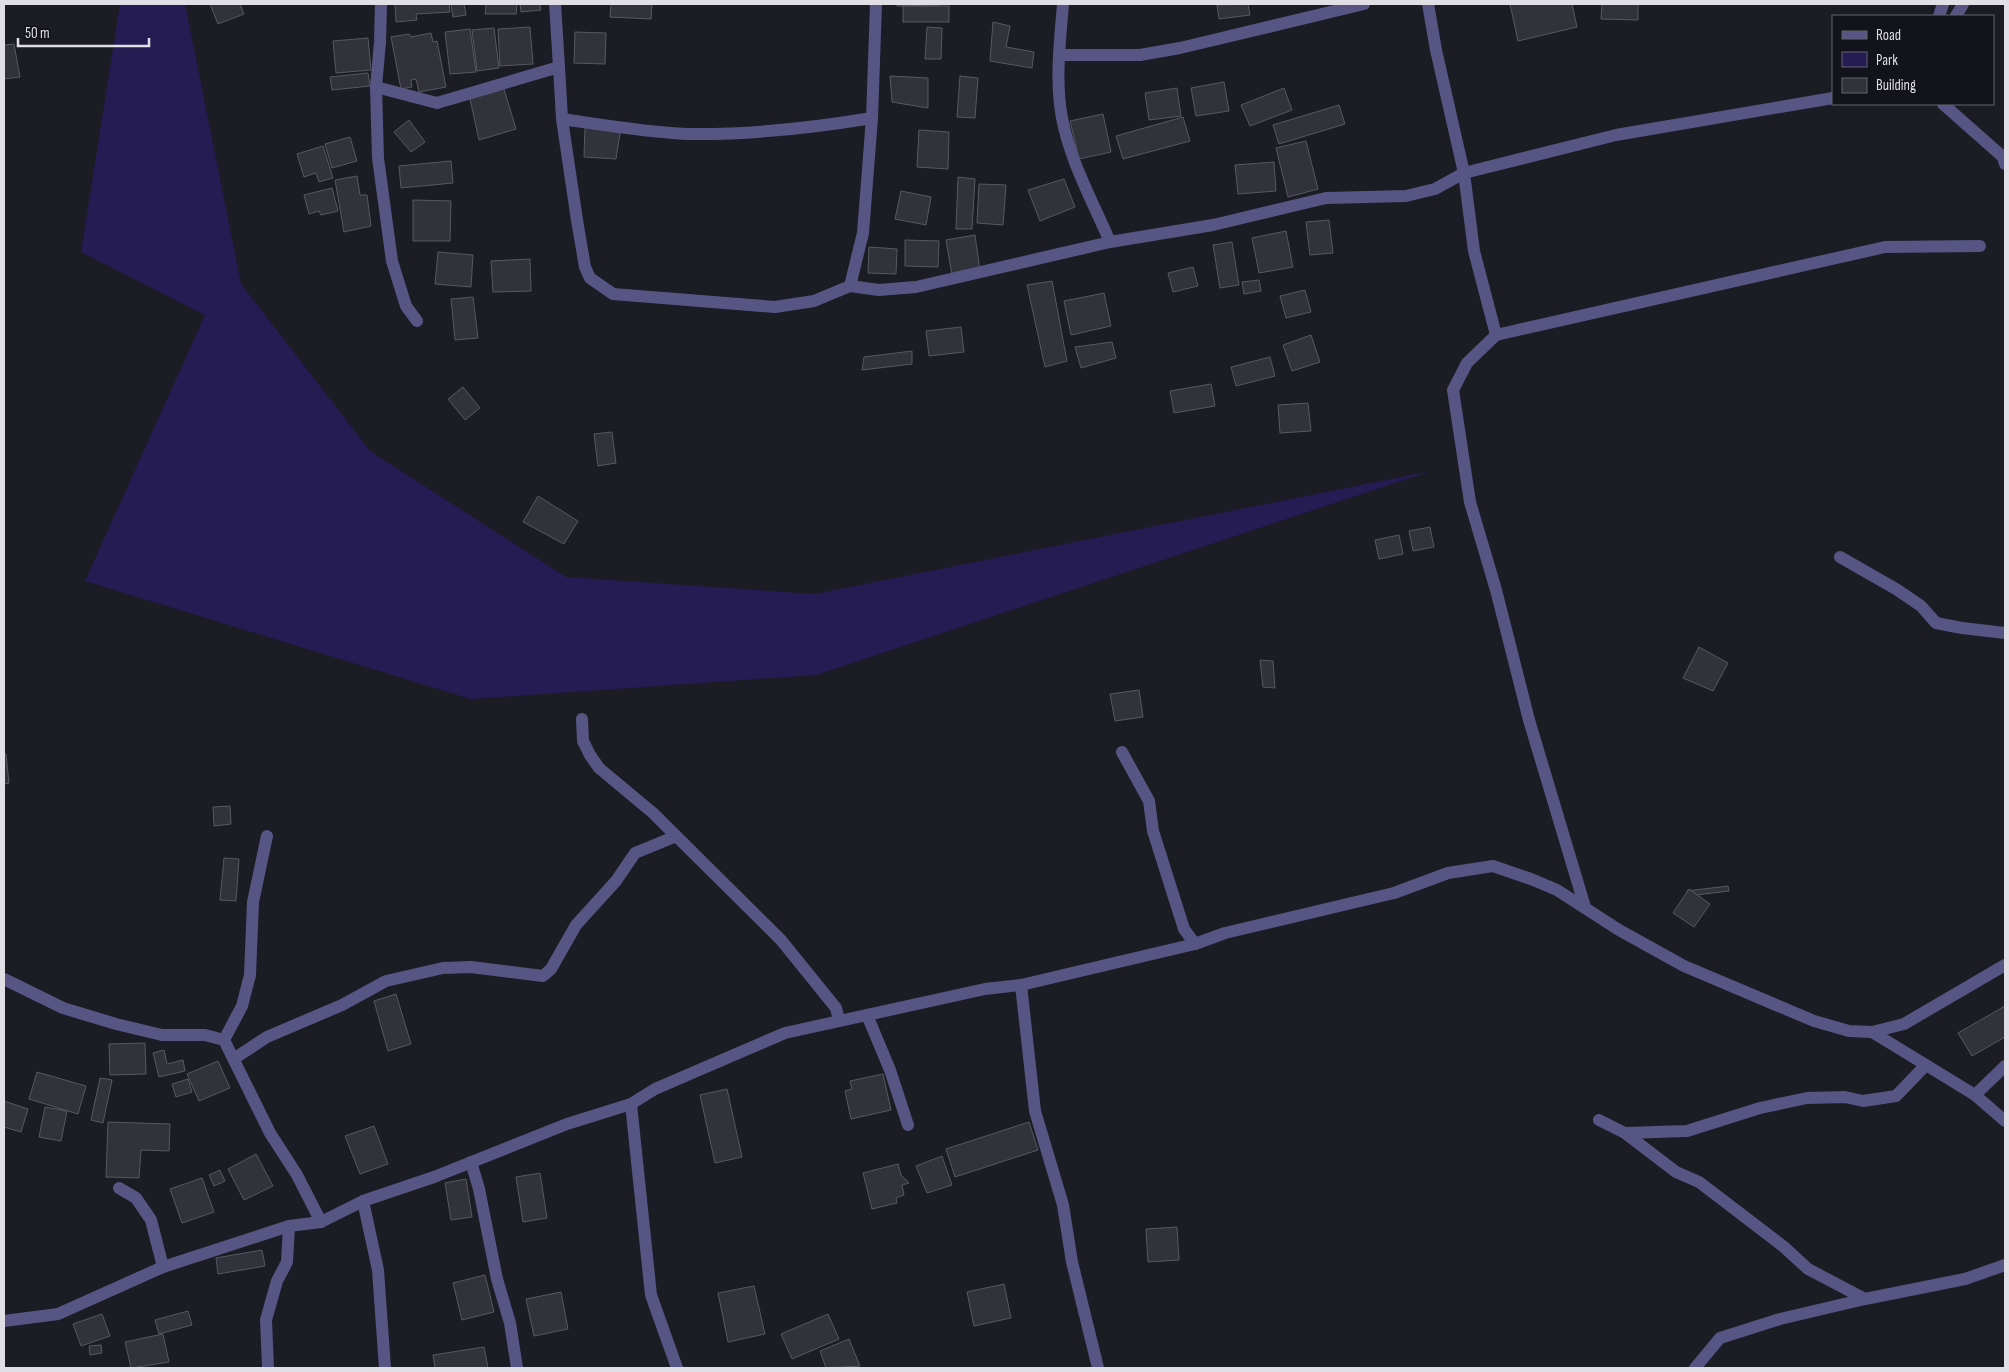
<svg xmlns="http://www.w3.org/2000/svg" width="2009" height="1372" viewBox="0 0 2009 1372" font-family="'Sofia Sans Condensed',sans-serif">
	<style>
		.green { fill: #251c53 }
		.building { fill: #32323b; stroke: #585862 }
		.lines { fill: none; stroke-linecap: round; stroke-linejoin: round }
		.minor { stroke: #575583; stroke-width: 12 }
	</style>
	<rect width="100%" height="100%" fill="#1c1c25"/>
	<polygon class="green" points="120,4 185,4 241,284 370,451 566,577 815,594 1431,471 816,675 471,699 85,581 205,315 81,252"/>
	<g class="building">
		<polygon points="210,4 240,4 244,14 218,24"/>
		<polygon points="395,4 449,4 450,12 416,14 417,20 396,22"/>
		<polygon points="451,4 464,4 466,15 453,17"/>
		<polygon points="486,4 517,4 516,14 485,14"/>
		<polygon points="520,4 540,4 541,10 521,12"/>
		<polygon points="611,4 652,4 651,19 610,17"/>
		<polygon points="897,4 939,4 939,5 897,6"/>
		<polygon points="1248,4 1250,15 1219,19 1217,5"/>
		<polygon points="1510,4 1572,4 1577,27 1518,41"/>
		<polygon points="1602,4 1638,4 1638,20 1601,19"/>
		<rect x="903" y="6" width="46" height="16"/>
		<polygon points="993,22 1010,26 1006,47 1034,52 1032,68 990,61"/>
		<polygon points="530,27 533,64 500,66 498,29"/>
		<polygon points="927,27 942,28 941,59 925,59"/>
		<polygon points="494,28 499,68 477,71 472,30"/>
		<polygon points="470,29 476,72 450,74 445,32"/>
		<polygon points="575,32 606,33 605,64 574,63"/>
		<polygon points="431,33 433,42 437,41 446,87 419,92 416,79 411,80 412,87 401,89 391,37 409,34 411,37"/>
		<polygon points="368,38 371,70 336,73 333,41"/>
		<polygon points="14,44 20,77 4,79 4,45"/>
		<polygon points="368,73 370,86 332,90 330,77"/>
		<polygon points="890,76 928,78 928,108 892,102"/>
		<polygon points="960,76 978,78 975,118 957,117"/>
		<polygon points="1224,82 1229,111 1196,116 1191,88"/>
		<polygon points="1177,88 1181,116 1149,120 1145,93"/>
		<polygon points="1284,88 1292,110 1250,126 1241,105"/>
		<polygon points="504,89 516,129 479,140 470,99"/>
		<polygon points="1339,105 1345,124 1279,144 1273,125"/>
		<polygon points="1103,114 1111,152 1079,159 1070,121"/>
		<polygon points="1183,117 1190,141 1123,159 1116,136"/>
		<polygon points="409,120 425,142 411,152 394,132"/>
		<polygon points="585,126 621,127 616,159 584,157"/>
		<polygon points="919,130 949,132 948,169 917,167"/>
		<polygon points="350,137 357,161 332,168 325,144"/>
		<polygon points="1306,141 1318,189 1288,197 1276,148"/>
		<polygon points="323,146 333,178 319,182 316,173 304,177 297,154"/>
		<polygon points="451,161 453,183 401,188 399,166"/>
		<polygon points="1274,162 1276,191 1238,194 1235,165"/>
		<polygon points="357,176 360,195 367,195 371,226 344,232 335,180"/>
		<polygon points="958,177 975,179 972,229 956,229"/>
		<polygon points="1064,179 1075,207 1040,221 1028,190"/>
		<polygon points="979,184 1006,185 1003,225 977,223"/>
		<polygon points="332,188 338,211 321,215 319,211 309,214 304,195"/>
		<polygon points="901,191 931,197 926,225 895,219"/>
		<polygon points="413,200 451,201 450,241 413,241"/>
		<polygon points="1329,220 1333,253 1310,255 1306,222"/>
		<polygon points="1286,231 1293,267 1259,273 1252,238"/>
		<polygon points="975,235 980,271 952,275 946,240"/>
		<polygon points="905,240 939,241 938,267 905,266"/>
		<polygon points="1232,242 1239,285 1220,288 1213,245"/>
		<polygon points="869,247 897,249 896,274 868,273"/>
		<polygon points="438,252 473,255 471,287 435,284"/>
		<polygon points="530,259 531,291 493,292 491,261"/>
		<polygon points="1193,267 1198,286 1173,292 1168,273"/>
		<polygon points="1259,280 1261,291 1244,294 1242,282"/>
		<polygon points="1052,281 1067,361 1045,367 1027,285"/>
		<polygon points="1305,290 1311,312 1286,318 1280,296"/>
		<polygon points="1104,293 1111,326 1071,335 1064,301"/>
		<polygon points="473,297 478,338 455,340 451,299"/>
		<polygon points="961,327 964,352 929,356 926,331"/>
		<polygon points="1311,335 1320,362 1292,371 1283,345"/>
		<polygon points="1112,342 1116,358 1081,368 1075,347"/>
		<polygon points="912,351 912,364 862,370 864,357"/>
		<polygon points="1270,357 1275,376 1236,386 1231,367"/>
		<polygon points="1211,384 1215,406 1174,413 1170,391"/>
		<polygon points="463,387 480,408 465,420 448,399"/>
		<polygon points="1308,403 1311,431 1280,433 1278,405"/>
		<polygon points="612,432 616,463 598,466 594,434"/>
		<polygon points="538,496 578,521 564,544 523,522"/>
		<polygon points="1430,527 1434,547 1413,551 1409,531"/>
		<polygon points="1399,535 1403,554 1379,559 1375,540"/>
		<polygon points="1699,647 1728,663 1713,691 1683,678"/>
		<polygon points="1260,660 1273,661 1275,688 1263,687"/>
		<polygon points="1139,690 1143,717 1115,721 1110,694"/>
		<polygon points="4,754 6,754 9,783 4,784"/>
		<polygon points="230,806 231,824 214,826 213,807"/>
		<polygon points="224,858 239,859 236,901 220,900"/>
		<polygon points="1728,886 1729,891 1688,896 1687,891"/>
		<polygon points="1689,889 1710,904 1694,927 1673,913"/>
		<polygon points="396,994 411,1044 388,1051 374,1001"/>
		<polygon points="2005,1006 2005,1037 1972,1056 1958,1033"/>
		<polygon points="145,1043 146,1074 110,1075 109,1044"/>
		<polygon points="164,1050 167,1064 183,1060 185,1071 159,1077 153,1053"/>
		<polygon points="218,1061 230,1088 199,1101 187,1074"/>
		<polygon points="37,1072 86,1086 78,1114 29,1099"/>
		<polygon points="883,1074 891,1110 851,1119 845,1091 852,1089 850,1081"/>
		<polygon points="100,1078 112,1080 103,1123 91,1120"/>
		<polygon points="188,1079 192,1092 176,1097 172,1084"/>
		<polygon points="727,1089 742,1157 715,1163 700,1095"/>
		<polygon points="4,1101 28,1109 21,1132 4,1127"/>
		<polygon points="45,1107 67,1111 61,1141 39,1137"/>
		<polygon points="108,1122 170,1124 169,1151 141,1150 139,1178 106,1177"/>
		<polygon points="1029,1122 1038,1150 955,1177 946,1149"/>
		<polygon points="374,1126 388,1164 360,1174 345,1136"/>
		<polygon points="256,1154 273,1186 244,1200 228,1169"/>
		<polygon points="942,1156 952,1185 927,1193 916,1166"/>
		<polygon points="898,1164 901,1175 909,1183 902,1185 904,1195 896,1198 897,1203 872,1209 863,1173"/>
		<polygon points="220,1170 225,1181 214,1186 209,1175"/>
		<polygon points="540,1173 547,1218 523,1222 516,1177"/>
		<polygon points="202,1178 214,1212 182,1223 170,1189"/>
		<polygon points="466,1179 472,1217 451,1220 445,1183"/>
		<polygon points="1177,1227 1179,1260 1148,1262 1146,1229"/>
		<polygon points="262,1250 265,1266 218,1274 216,1258"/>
		<polygon points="485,1275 494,1312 462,1320 453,1283"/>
		<polygon points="1004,1284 1011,1318 974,1326 967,1292"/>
		<polygon points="754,1286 765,1334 728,1342 718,1293"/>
		<polygon points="561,1292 568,1329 534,1336 526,1299"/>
		<polygon points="188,1311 192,1325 159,1334 155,1320"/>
		<polygon points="102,1314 110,1336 81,1346 73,1324"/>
		<polygon points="828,1314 839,1339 792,1359 781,1334"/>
		<polygon points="163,1334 169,1362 131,1368 125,1342"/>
		<polygon points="849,1339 860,1366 826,1368 820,1351"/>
		<polygon points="101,1345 102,1353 90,1355 89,1346"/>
		<polygon points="484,1347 488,1368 435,1368 433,1355"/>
	</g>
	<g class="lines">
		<g class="minor">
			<polyline points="381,4 380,42 376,87 437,103 559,67 555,4"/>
			<path d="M1063 4C1060 41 1055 81 1062 118 1070 161 1093 202 1110 242"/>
			<polyline points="1428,4 1436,50 1464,173 1474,251 1496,335 1885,247 1980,246"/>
			<polyline points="1939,16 1943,4"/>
			<polyline points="1956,16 1963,4"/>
			<polyline points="1059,55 1140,55 1180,48 1364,4"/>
			<polyline points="559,67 562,119 577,220 585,267 590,278 613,294 775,307 814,301 850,286 879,290 916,287 1110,242 1213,225 1326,198 1406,196 1435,189 1464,173 1616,135 1833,98"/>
			<polyline points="376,87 378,158 392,261 406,306 417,321"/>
			<polyline points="1943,104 2003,157 2005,164"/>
			<path d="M562 119C604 125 645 132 687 134 749 135 812 128 872 118"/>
			<polyline points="850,286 863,233 872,118 876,4"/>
			<polyline points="1496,335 1467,363 1453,390 1470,502 1496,590 1529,720 1585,907"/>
			<polyline points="1840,557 1896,589 1921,606 1936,623 1962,628 2005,633"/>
			<polyline points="582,719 583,741 590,755 599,768 653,813 781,940 836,1008 839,1020"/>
			<polyline points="1122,752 1149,801 1153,831 1184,929 1195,944"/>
			<polyline points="4,979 63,1008 116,1024 162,1035 205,1035 224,1040 270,1133 297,1175 321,1222"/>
			<polyline points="1021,985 1035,1111 1063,1205 1072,1262 1098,1368"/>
			<polyline points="867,1015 890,1070 908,1125"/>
			<polyline points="1872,1032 1975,1095 2005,1121"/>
			<polyline points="224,1040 242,1006 250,975 253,902 267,836"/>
			<polyline points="235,1058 267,1037 342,1005 386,981 443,968 471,967 543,976 551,969 576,925 616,881 635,853 674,837"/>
			<polyline points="1975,1095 2005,1066"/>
			<polyline points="631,1104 651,1295 677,1368"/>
			<polyline points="1599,1120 1625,1133 1687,1131 1760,1108 1807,1098 1845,1097 1863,1101 1896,1096 1926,1065"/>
			<polyline points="1625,1133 1676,1172 1699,1182 1724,1201 1784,1247 1808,1269 1865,1299"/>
			<polyline points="471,1162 479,1189 497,1279 510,1323 517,1368"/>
			<polyline points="119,1188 136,1198 151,1220 163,1267"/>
			<polyline points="363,1201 378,1270 385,1368"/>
			<polyline points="4,1321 58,1314 163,1267 289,1226 321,1222 363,1201 434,1177 567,1124 631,1104 655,1089 785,1033 985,989 1021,985 1195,944 1225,933 1394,893 1448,873 1493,866 1531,879 1557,890 1619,930 1684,966 1814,1021 1849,1031 1872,1032 1904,1024 2005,965"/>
			<polyline points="268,1368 266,1320 277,1281 287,1262 289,1226"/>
			<polyline points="1695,1368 1720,1338 1780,1319 1865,1299 1965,1279 2005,1265"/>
		</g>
	</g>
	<rect width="2009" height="1372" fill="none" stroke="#dfdfe5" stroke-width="10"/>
	<rect x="1832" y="15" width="162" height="90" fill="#13131b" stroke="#65656c"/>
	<rect x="1842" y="31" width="25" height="8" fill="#575583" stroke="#65656c"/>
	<text x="1876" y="40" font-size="15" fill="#dfdfe5">Road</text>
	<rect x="1842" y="52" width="25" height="15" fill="#251c53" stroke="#65656c"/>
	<text x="1876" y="65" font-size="15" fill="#dfdfe5">Park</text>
	<rect x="1842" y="78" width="25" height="15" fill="#32323b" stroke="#65656c"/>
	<text x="1876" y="90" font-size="15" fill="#dfdfe5">Building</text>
	<path d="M18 38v8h131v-8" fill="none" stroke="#dfdfe5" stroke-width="2.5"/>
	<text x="25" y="38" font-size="15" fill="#dfdfe5" stroke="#13131b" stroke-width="4" paint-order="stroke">50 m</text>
</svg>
